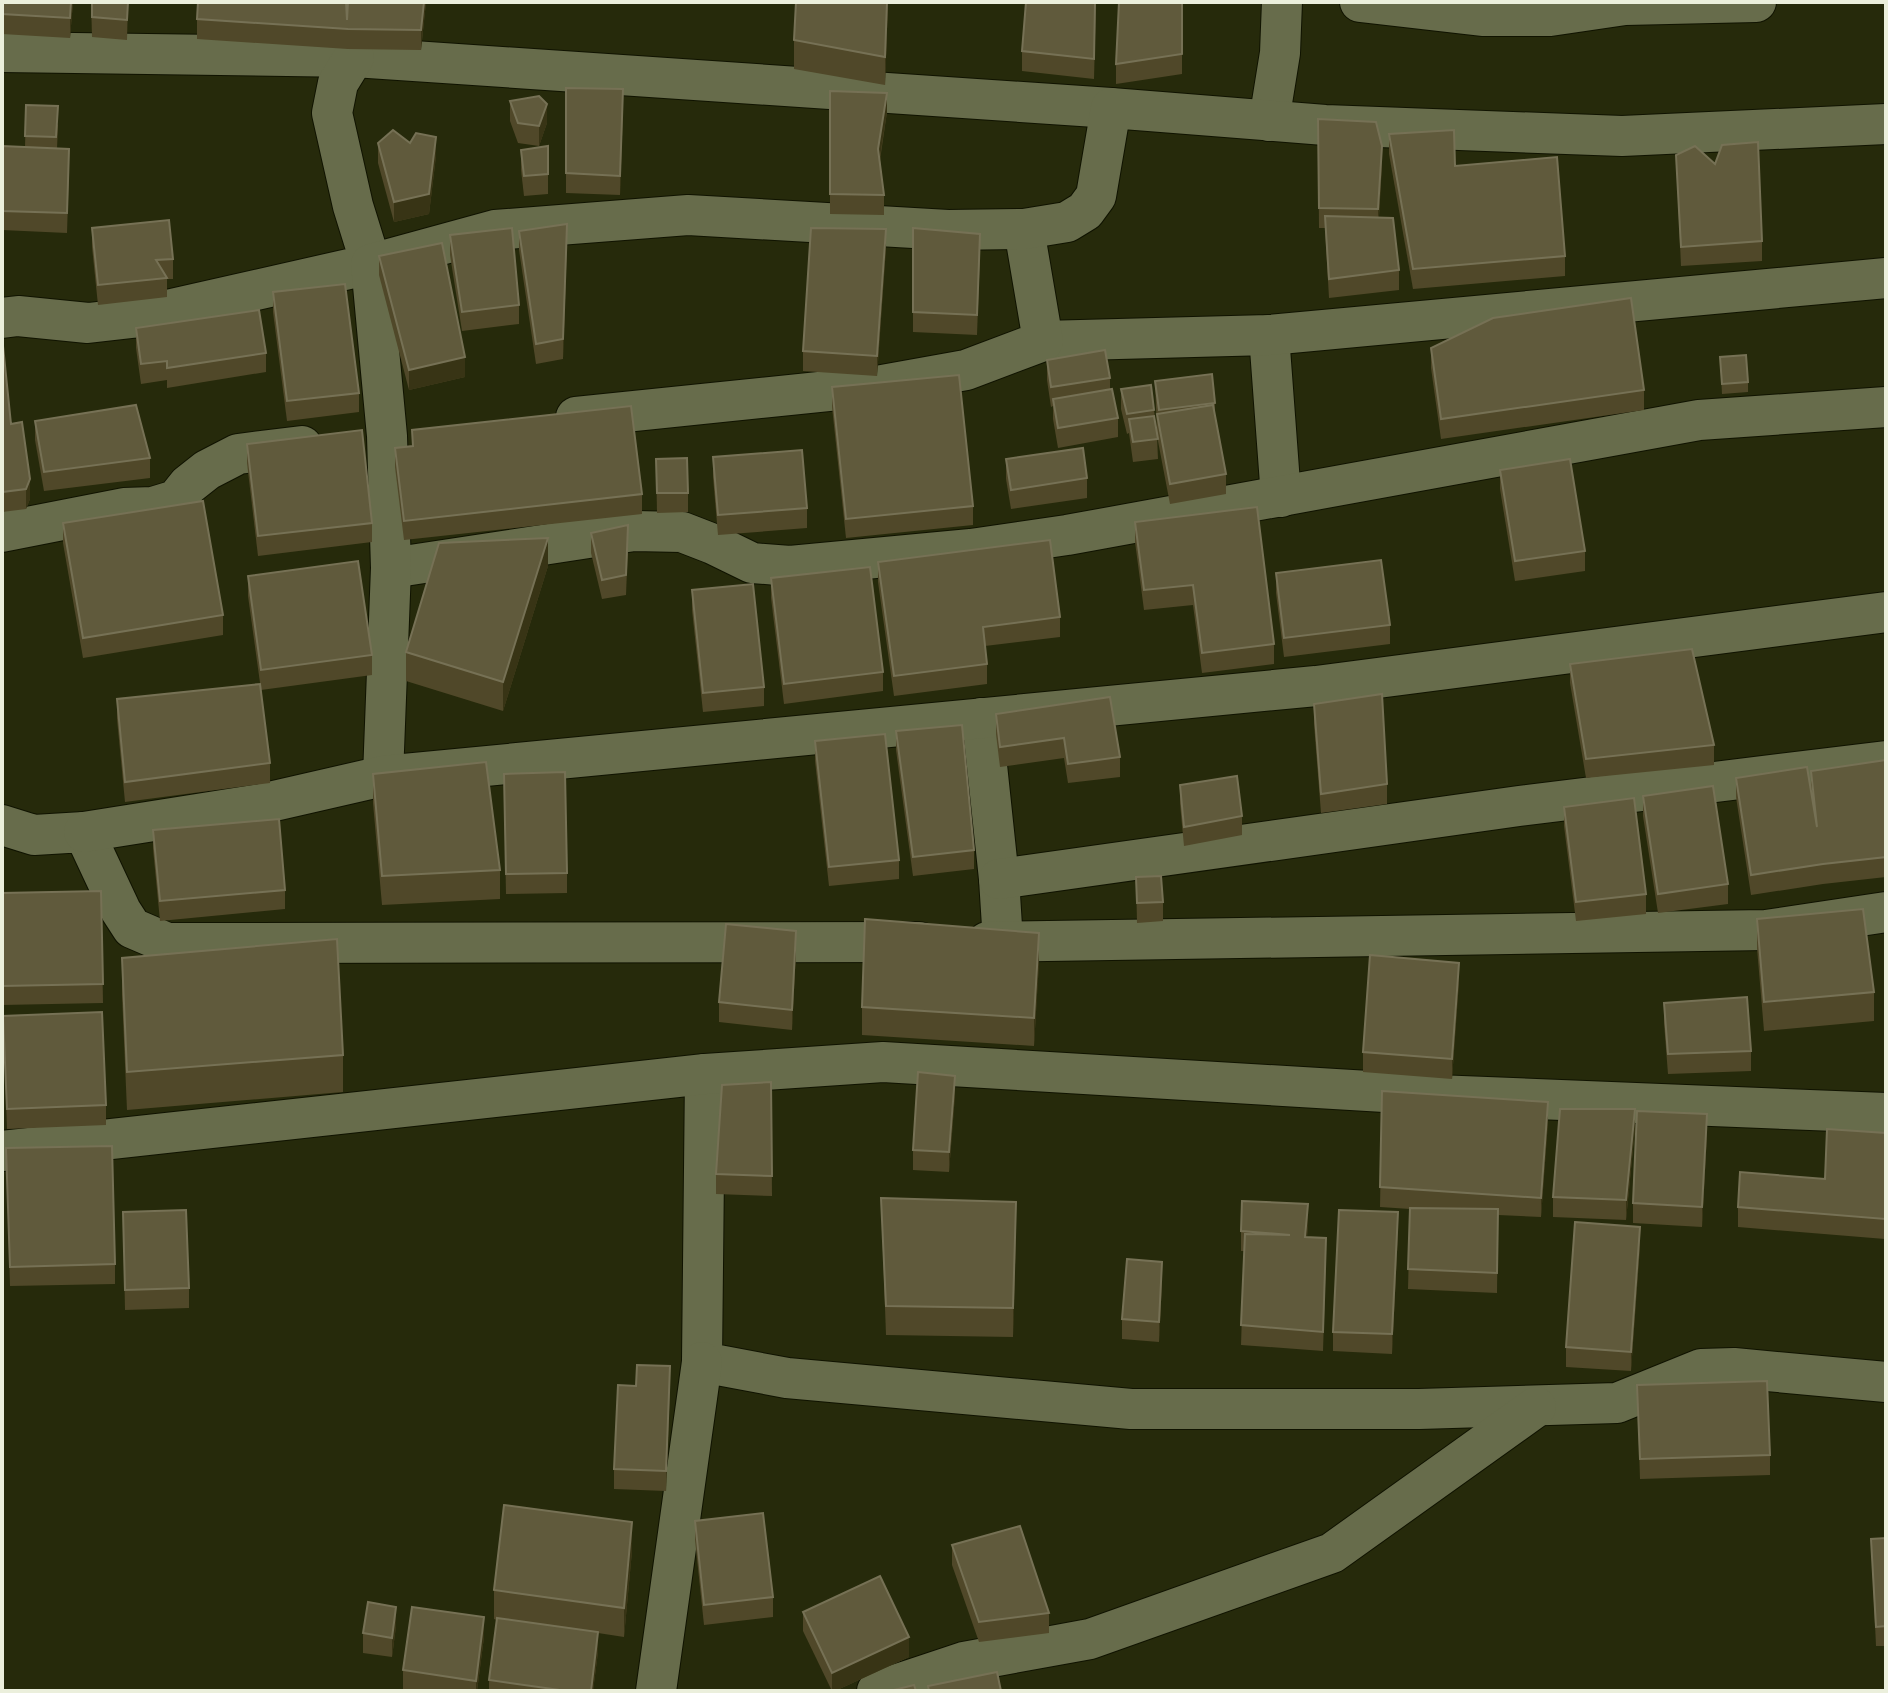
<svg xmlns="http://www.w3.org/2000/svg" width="1888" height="1693" viewBox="0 0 1888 1693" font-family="'Source Serif 4',serif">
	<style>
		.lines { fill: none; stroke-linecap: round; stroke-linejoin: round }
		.minor-casing { stroke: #101300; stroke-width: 42 }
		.minor { stroke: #676c4b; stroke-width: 40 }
		.wall { fill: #504829 }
		.shaded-wall { fill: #383415 }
		.building { fill: #605a3c; stroke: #767155; stroke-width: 2 }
	</style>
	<rect width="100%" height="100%" fill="#262a0b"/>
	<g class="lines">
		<g class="minor-casing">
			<g id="minor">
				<polyline points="1360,2 1482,16 1550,16 1625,5 1756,2"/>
				<polyline points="2,52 354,57 1111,108"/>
				<polyline points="1269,121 1280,53 1282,2"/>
				<polyline points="2,318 18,316 88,323 132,318 371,264 353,206 332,113 338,83 354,57"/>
				<polyline points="1269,335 1281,497"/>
				<polyline points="1043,341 1269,335 1886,278"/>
				<polyline points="576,417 877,386 966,370 1043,341 1024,229"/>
				<polyline points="2,532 124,508 153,507 176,500 188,485 207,470 238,454 302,446"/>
				<polyline points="391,568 634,531 682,532 713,544 752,563 790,566 971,549 1067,535 1699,420 1886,407"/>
				<polyline points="982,718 999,879 1003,942"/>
				<polyline points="383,776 391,568 387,436 371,264 495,230 688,215 948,230 1024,229 1067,222 1085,211 1096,196 1111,108 1325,125 1622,136 1886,124"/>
				<polyline points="2,825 34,835 84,832 121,911 132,928 167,943 919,942"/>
				<polyline points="84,832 261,804 383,776 1316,686 1886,612"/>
				<polyline points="999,879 1519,806 1886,761"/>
				<polyline points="987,942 1766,930 1886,912"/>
				<polyline points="705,1074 702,1362 787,1378 1131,1409 1419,1409 1617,1403 1701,1369 1734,1368 1886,1382"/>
				<polyline points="2,1151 705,1074 883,1062 1435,1095 1886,1113"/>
				<polyline points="656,1691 702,1362"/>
				<polyline points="877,1691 964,1662 1090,1639 1332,1553 1536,1407"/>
			</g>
		</g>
		<use href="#minor" class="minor"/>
	</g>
	<g class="wall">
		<polygon points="2,2 73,2 70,38 2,34"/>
		<polygon points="91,2 128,2 127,40 92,37"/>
		<polygon points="348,2 426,2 421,50 348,49 197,39 197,19 347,20"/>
		<polygon points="888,2 885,85 794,69 794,40"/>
		<polygon points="1096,2 1094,79 1022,71 1022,51"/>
		<polygon points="1182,2 1182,74 1116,84 1116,64"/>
		<polygon points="566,88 623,108 620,195 566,193"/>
		<polygon points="830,91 887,112 880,160 884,195 884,215 830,214"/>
		<polygon points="510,101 547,123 539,146 518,143 510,121"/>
		<polygon points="26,105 58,125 57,149 69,169 67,233 2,230 2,146 25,147"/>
		<polygon points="1318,119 1382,165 1379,217 1399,270 1399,290 1329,298 1325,228 1319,228"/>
		<polygon points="1389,134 1455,166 1565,256 1565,276 1413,289 1389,154"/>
		<polygon points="378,143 410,143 436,156 429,214 394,222 378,163"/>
		<polygon points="548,146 548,194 524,196 521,170 521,150"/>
		<polygon points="1676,155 1762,241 1762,261 1681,266"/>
		<polygon points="92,228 173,259 173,279 167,279 167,297 98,305 92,247"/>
		<polygon points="913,228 980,253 977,335 913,332"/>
		<polygon points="519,231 567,243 563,359 536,364 519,250"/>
		<polygon points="450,235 519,305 519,324 462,331 450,255"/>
		<polygon points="886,248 877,376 803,371 803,351"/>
		<polygon points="379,256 465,377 409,390 379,275"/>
		<polygon points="273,292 359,393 359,412 287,421 273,312"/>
		<polygon points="136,328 266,353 266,372 167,388 167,380 141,384 136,348"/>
		<polygon points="2,345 11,424 30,499 26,509 2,512"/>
		<polygon points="1431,348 1644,390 1644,410 1441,439 1431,368"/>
		<polygon points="1720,357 1748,382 1748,392 1722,394"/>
		<polygon points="1047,360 1110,378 1110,389 1118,418 1118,437 1058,448 1053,419 1053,406 1051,407 1047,380"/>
		<polygon points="1155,381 1215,403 1215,418 1226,474 1226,494 1170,504 1157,436 1158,459 1133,462 1129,433 1127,434 1121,409 1121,389 1154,410 1157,434"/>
		<polygon points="832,387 973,506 973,525 846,538 832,407"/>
		<polygon points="35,421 150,458 150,478 44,491 35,440"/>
		<polygon points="412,430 642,494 642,514 404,540 395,467 395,448 412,446"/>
		<polygon points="247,444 372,523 372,542 258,556 247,463"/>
		<polygon points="713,457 807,508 807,528 718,535 713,477"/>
		<polygon points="656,459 688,493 688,512 657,513"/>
		<polygon points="1006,459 1087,478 1087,498 1011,509 1006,479"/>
		<polygon points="1500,470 1585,551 1585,571 1515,581 1500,489"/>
		<polygon points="1135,522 1274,644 1274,664 1202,673 1193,605 1144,610 1135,542"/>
		<polygon points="63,523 223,615 223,635 83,658 63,543"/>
		<polygon points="591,533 628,545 626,595 602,599 591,553"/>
		<polygon points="878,562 1060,617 1060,637 985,646 987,664 987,684 894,696 878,582"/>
		<polygon points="548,566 503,711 406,681 406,652"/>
		<polygon points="1276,573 1390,625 1390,644 1284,657 1276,593"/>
		<polygon points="248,576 372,655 372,675 261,690 248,596"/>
		<polygon points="771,578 883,672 883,691 784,704 771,598"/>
		<polygon points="692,590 764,687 764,706 703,712 692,610"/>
		<polygon points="1570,664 1714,745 1714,765 1586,778 1570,683"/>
		<polygon points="117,699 270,763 270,783 125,802 117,719"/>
		<polygon points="1314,704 1387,784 1387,804 1321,813 1314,724"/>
		<polygon points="996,714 1120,757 1120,777 1068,783 1064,758 1000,767 996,734"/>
		<polygon points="896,731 974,850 974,869 913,876 896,750"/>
		<polygon points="815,741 899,860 899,879 829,886 815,761"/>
		<polygon points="1886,760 1886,877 1823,884 1751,895 1736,797 1736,778 1811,790 1811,771"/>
		<polygon points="373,774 500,870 500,899 382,905 373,803"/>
		<polygon points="1180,785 1242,816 1242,835 1184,846 1180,804"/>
		<polygon points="504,793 567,873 567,893 506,894"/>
		<polygon points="1643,796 1728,884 1728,904 1658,913 1643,816"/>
		<polygon points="1564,807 1646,894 1646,914 1576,921 1564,826"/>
		<polygon points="153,830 285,890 285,909 160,921 153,849"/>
		<polygon points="1136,877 1163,902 1163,921 1137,923"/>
		<polygon points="101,891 103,1003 2,1005 2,893"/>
		<polygon points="1757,919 1874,992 1874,1021 1764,1031 1757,948"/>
		<polygon points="796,950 792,1030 719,1022 719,1002"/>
		<polygon points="122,958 343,1055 343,1092 127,1110 122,995"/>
		<polygon points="1039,962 1034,1046 862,1035 862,1007"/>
		<polygon points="1459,982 1452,1079 1363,1072 1363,1052"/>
		<polygon points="1664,1003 1751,1051 1751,1071 1668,1074 1664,1023"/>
		<polygon points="3,1016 106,1105 106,1125 7,1129"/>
		<polygon points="771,1082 772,1196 716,1194 716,1174"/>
		<polygon points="1382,1091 1548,1122 1541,1217 1498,1215 1497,1293 1408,1289 1410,1209 1380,1207"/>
		<polygon points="955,1095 949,1172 913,1170 913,1150"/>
		<polygon points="1635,1128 1626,1220 1553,1217 1553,1197"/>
		<polygon points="1886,1133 1885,1239 1738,1227 1738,1207 1825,1179"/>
		<polygon points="1707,1134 1702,1227 1633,1223 1633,1203"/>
		<polygon points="6,1148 115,1264 115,1284 10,1286"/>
		<polygon points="881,1198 1016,1231 1013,1337 886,1335"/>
		<polygon points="123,1212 189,1288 189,1308 125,1310"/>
		<polygon points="1308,1224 1307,1238 1326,1258 1323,1351 1241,1345 1244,1251 1241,1251 1241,1231"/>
		<polygon points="1398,1232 1392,1354 1333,1351 1333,1332"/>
		<polygon points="1640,1246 1631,1371 1566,1367 1566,1347"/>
		<polygon points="1162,1282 1159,1342 1122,1339 1122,1319"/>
		<polygon points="1637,1385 1770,1455 1770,1475 1640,1479"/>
		<polygon points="636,1386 670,1386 666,1491 614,1489 614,1469"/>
		<polygon points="695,1521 773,1597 773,1617 704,1625 695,1540"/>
		<polygon points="1886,1538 1886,1646 1876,1646 1871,1539"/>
		<polygon points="952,1545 1049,1613 1049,1633 979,1642 952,1565"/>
		<polygon points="632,1551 624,1637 598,1633 598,1652 593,1691 489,1691 489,1680 497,1620 494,1619 494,1590"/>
		<polygon points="803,1612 909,1657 835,1691 832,1691 803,1631"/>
		<polygon points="396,1626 392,1657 363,1653 363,1633"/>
		<polygon points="484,1637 477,1691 403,1690 403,1670"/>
	</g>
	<g class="shaded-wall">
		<polygon points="71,2 73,2 70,38 70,18"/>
		<polygon points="424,2 426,2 421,50 421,30"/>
		<polygon points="887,2 888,2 885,85 885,57"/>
		<polygon points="623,89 623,108 620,195 620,176"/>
		<polygon points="887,93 887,112 878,169 878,149"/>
		<polygon points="547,104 547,123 539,146 539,126"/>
		<polygon points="436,137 436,156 429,214 394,222 394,202"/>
		<polygon points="1382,146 1382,165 1378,229 1378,209"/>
		<polygon points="567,224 567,243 563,359 563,339"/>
		<polygon points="886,229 886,248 877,376 877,356"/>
		<polygon points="465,357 465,377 409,390 409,370"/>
		<polygon points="30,479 30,499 26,509 26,489"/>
		<polygon points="548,538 548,566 503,711 503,682"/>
		<polygon points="796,931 796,950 792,1030 792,1010"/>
		<polygon points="1039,933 1039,962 1034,1046 1034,1018"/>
		<polygon points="1459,963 1459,982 1452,1079 1452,1059"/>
		<polygon points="955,1076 955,1095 949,1172 949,1152"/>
		<polygon points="1548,1102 1548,1122 1541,1217 1541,1198"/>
		<polygon points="1635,1109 1635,1128 1626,1220 1626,1200"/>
		<polygon points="1707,1114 1707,1134 1702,1227 1702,1207"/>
		<polygon points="1016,1202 1016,1231 1013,1337 1013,1308"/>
		<polygon points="1308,1204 1308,1224 1305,1257 1305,1237"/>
		<polygon points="1398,1212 1398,1232 1392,1354 1392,1334"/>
		<polygon points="1640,1227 1640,1246 1631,1371 1631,1352"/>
		<polygon points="1162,1262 1162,1282 1159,1342 1159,1322"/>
		<polygon points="670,1366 670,1386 666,1491 666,1471"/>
		<polygon points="632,1522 632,1551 624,1637 624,1608"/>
		<polygon points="396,1607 396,1626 392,1657 392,1638"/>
		<polygon points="484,1617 484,1637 477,1691 476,1691 476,1681"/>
		<polygon points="598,1632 598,1652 593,1691 591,1691"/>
		<polygon points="909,1637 909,1657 835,1691 832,1691 832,1673"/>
	</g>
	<g class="building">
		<polygon points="2,2 71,2 70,18 2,14"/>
		<polygon points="92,2 128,2 127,20 92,17"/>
		<polygon points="198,2 346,2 347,20 348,2 424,2 421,30 348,29 197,19"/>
		<polygon points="796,2 887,2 885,57 794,40"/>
		<polygon points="1026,2 1095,2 1094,59 1022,51"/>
		<polygon points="1119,2 1182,2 1182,54 1116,64"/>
		<polygon points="566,88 623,89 620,176 566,173"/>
		<polygon points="830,91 887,93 878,149 884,195 830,194"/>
		<polygon points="539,96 547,104 539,126 518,123 510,101"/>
		<polygon points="26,105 58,106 56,137 25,136"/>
		<polygon points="1318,119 1376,122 1382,146 1378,209 1319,208"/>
		<polygon points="393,130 410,143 416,133 436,137 429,194 394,202 378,143"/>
		<polygon points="1454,130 1455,166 1557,157 1565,256 1413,269 1389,134"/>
		<polygon points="1758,142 1762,241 1681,247 1676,155 1695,146 1715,164 1722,145"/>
		<polygon points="2,146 69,149 67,213 2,211"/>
		<polygon points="548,146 548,174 524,176 521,150"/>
		<polygon points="1325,216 1393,218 1399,270 1329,279"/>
		<polygon points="169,220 173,259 156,260 167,278 98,285 92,228"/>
		<polygon points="567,224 563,339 536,344 519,231"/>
		<polygon points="512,228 519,305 462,312 450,235"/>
		<polygon points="811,228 886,229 877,356 803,351"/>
		<polygon points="913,228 980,234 977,315 913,312"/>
		<polygon points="442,243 465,357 409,370 379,256"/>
		<polygon points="345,284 359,393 287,401 273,292"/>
		<polygon points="1631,298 1644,390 1441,419 1431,348 1493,318"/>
		<polygon points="259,310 266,353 167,368 167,361 141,364 136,328"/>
		<polygon points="2,345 3,346 11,424 22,422 30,479 26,489 2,492"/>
		<polygon points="1105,350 1110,378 1051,387 1047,360"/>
		<polygon points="1746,355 1748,382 1722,384 1720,357"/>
		<polygon points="1212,374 1215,403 1159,410 1155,381"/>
		<polygon points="959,375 973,506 846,519 832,387"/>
		<polygon points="1151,385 1154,410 1127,414 1121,389"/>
		<polygon points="1112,389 1118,418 1058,428 1053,399"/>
		<polygon points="136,405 150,458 44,472 35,421"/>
		<polygon points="1213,405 1226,474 1170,484 1157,414"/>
		<polygon points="631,406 642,494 404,521 395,448 413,446 412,430"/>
		<polygon points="1154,416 1158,439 1133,442 1129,419"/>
		<polygon points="362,430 372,523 258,536 247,444"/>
		<polygon points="1083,448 1087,478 1011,490 1006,459"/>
		<polygon points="802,450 807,508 718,515 713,457"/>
		<polygon points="687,458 688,493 657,493 656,459"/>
		<polygon points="1570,459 1585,551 1515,561 1500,470"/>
		<polygon points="203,501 223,615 83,638 63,523"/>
		<polygon points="1257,507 1274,644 1202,653 1193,585 1144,590 1135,522"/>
		<polygon points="628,525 626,575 602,580 591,533"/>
		<polygon points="548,538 503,682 406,652 439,543"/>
		<polygon points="1050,540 1060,617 983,627 987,664 894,676 878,562"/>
		<polygon points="1381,560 1390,625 1284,638 1276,573"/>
		<polygon points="358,561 372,655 261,670 248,576"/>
		<polygon points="870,567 883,672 784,684 771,578"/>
		<polygon points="753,584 764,687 703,693 692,590"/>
		<polygon points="1692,649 1714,745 1586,759 1570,664"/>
		<polygon points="260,684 270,763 125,782 117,699"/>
		<polygon points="1382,694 1387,784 1321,794 1314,704"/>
		<polygon points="1110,697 1120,757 1068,764 1064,738 1000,747 996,714"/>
		<polygon points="962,725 974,850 913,857 896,731"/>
		<polygon points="885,734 899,860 829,867 815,741"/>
		<polygon points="1886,760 1886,857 1823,864 1751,875 1736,778 1807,767 1817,827 1811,771"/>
		<polygon points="486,762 500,870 382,876 373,774"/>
		<polygon points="565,772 567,873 506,874 504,774"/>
		<polygon points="1237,776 1242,816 1184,827 1180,785"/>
		<polygon points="1713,786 1728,884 1658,894 1643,796"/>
		<polygon points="1634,798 1646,894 1576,902 1564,807"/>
		<polygon points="279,819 285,890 160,901 153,830"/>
		<polygon points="1161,876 1163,902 1137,903 1136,877"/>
		<polygon points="101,891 103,984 2,986 2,893"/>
		<polygon points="1863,909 1874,992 1764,1002 1757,919"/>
		<polygon points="865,919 1039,933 1034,1018 862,1007"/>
		<polygon points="726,924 796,931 792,1010 719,1002"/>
		<polygon points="337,939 343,1055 127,1072 122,958"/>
		<polygon points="1370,955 1459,963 1452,1059 1363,1052"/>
		<polygon points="1747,997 1751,1051 1668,1054 1664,1003"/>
		<polygon points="102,1012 106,1105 7,1109 3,1016"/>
		<polygon points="918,1072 955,1076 949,1152 913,1150"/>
		<polygon points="771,1082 772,1176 716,1174 722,1085"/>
		<polygon points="1382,1091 1548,1102 1541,1198 1380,1187"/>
		<polygon points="1560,1109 1635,1109 1626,1200 1553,1197"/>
		<polygon points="1637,1111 1707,1114 1702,1207 1633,1203"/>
		<polygon points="1827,1129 1886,1133 1885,1219 1738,1207 1740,1172 1825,1179"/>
		<polygon points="112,1146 115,1264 10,1267 6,1148"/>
		<polygon points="881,1198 1016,1202 1013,1308 886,1306"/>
		<polygon points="1242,1201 1308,1204 1305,1237 1326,1238 1323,1332 1241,1325 1245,1234 1290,1235 1241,1231"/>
		<polygon points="1410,1208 1498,1209 1497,1273 1408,1269"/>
		<polygon points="186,1210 189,1288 125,1290 123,1212"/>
		<polygon points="1339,1210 1398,1212 1392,1334 1333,1332"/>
		<polygon points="1575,1222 1640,1227 1631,1352 1566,1347"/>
		<polygon points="1127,1259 1162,1262 1159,1322 1122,1319"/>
		<polygon points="637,1365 670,1366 666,1471 614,1469 618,1385 636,1386"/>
		<polygon points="1767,1381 1770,1455 1640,1459 1637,1385"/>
		<polygon points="504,1505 632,1522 624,1608 494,1590"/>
		<polygon points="763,1513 773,1597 704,1605 695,1521"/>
		<polygon points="1020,1526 1049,1613 979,1622 952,1545"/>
		<polygon points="1886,1538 1886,1626 1876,1627 1871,1539"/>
		<polygon points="880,1576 909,1637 832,1673 803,1612"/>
		<polygon points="368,1602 396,1607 392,1638 363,1633"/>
		<polygon points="412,1607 484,1617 476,1681 403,1670"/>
		<polygon points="497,1618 598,1632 591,1691 567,1691 489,1680"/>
		<polygon points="997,1672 1001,1691 929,1691 928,1686"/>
		<polygon points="914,1685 916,1691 890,1691"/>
	</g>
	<rect width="1888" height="1693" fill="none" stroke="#ebefdc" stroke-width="8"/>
</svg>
